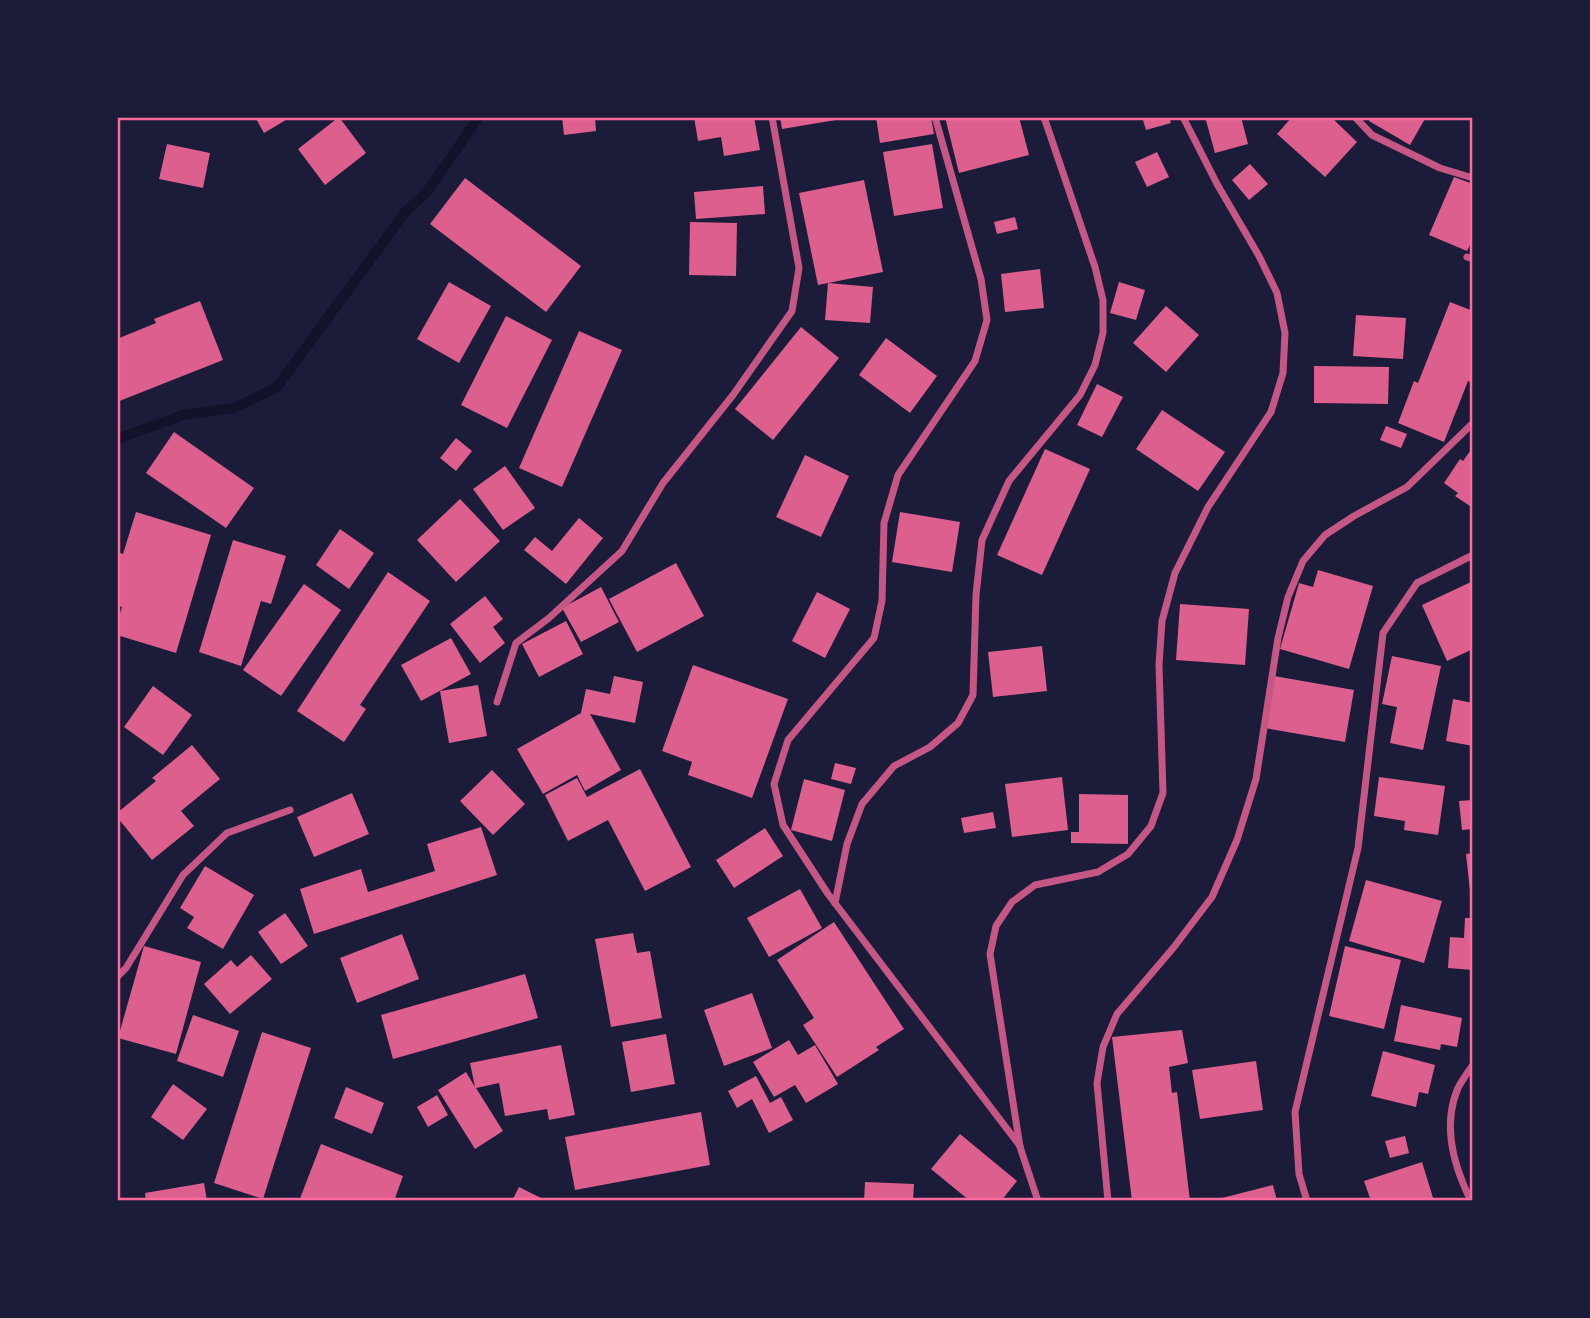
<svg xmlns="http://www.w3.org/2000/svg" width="1590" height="1318" viewBox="0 0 1590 1318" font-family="'Golos Text',sans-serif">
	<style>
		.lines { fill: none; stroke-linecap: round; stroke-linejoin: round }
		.stream { stroke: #12122b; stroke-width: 10 }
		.building { fill: #dd5f8e }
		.minor { stroke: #c65784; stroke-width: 7 }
		.neatline { fill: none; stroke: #ff6b9d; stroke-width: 2.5 }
	</style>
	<rect width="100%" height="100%" fill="#1b1b3a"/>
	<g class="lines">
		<polyline class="stream" points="117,439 183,415 234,408 277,387 406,211 426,193 479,117"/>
	</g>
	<g class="building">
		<polygon points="255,117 291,117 264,133"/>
		<polygon points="339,117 366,153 325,185 298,149"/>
		<polygon points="562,117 595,117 596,131 564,135"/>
		<polygon points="694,117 754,117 760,150 724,156 721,137 698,141"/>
		<polygon points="780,117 842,117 842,119 782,129"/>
		<polygon points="876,117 931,117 934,134 880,143"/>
		<polygon points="945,117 1019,117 1029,155 959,173"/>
		<polygon points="1142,117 1169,117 1171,123 1146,130"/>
		<polygon points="1205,117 1241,117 1248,144 1215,153"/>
		<polygon points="1292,117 1331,117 1357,142 1325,177 1277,134"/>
		<polygon points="1372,117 1426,117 1410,145 1369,121"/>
		<polygon points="167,144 210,153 203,188 159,179"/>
		<polygon points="932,144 943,208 894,216 883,152"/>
		<polygon points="1157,152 1169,177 1147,187 1135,162"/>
		<polygon points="1250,164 1268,184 1249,200 1232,180"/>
		<polygon points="1454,177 1473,184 1473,239 1467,251 1429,235"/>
		<polygon points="465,178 581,266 546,312 430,224"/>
		<polygon points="864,180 883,272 818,285 799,193"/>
		<polygon points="763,186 765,214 696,219 694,192"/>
		<polygon points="1015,217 1018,229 997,234 994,222"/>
		<polygon points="690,222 737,223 736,276 689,275"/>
		<polygon points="1040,269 1044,308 1005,312 1001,274"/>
		<polygon points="449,282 491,306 459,363 417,339"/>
		<polygon points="1119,282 1145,290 1136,320 1110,313"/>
		<polygon points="828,283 873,287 870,323 825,320"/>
		<polygon points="200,301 223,360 117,402 117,339 156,323 154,319"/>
		<polygon points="1450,302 1473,311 1473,383 1468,381 1444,442 1398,423 1414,381 1418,383"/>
		<polygon points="1166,306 1199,335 1166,372 1133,343"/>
		<polygon points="1356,315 1406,318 1403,359 1353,356"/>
		<polygon points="506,316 552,340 507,428 461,405"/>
		<polygon points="801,327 839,358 773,440 735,409"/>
		<polygon points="579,331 622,350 562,487 519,468"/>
		<polygon points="886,338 937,376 910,413 859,375"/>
		<polygon points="1314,366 1389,367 1388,404 1314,403"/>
		<polygon points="1097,384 1123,397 1102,437 1077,425"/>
		<polygon points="1162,410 1225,452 1198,491 1136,449"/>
		<polygon points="1386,426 1407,434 1401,448 1380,440"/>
		<polygon points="174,432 254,488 226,528 146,473"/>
		<polygon points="456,438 472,451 456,471 440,458"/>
		<polygon points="1473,447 1473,508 1455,496 1458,493 1444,483 1460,459 1463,461"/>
		<polygon points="1045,449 1090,469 1042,575 997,555"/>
		<polygon points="805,455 849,476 821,537 776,517"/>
		<polygon points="505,466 535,508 503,530 473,489"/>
		<polygon points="460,499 500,541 456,582 417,540"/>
		<polygon points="136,512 211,535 176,653 117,635 117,624 122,607 117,605 117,552 123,554"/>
		<polygon points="900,512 960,522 952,572 892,562"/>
		<polygon points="579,518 603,538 566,584 524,550 535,537 552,551"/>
		<polygon points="340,529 374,553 349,589 316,565"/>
		<polygon points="233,540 286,556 271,604 261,601 241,666 199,652"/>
		<polygon points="676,563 704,616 637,652 609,599"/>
		<polygon points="1318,570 1373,586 1349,669 1280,649 1299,583 1313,587"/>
		<polygon points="388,572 430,601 360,705 366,709 344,742 297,711"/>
		<polygon points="1473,581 1473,649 1447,661 1422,605"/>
		<polygon points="304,584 341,610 281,696 243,670"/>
		<polygon points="601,587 619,622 581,642 562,608"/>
		<polygon points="817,592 850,609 825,658 792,641"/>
		<polygon points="485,596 503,619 493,627 505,643 480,663 450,624"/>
		<polygon points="1180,604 1249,609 1245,665 1176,660"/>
		<polygon points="566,621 583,654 539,677 522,644"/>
		<polygon points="451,638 471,674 421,701 401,665"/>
		<polygon points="1042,646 1047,691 993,697 988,652"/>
		<polygon points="1392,656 1441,666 1423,750 1390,743 1397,707 1382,704"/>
		<polygon points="693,665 788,699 752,798 688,775 692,762 662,751"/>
		<polygon points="614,676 643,682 635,723 590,714 621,770 585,791 577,775 543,794 517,749 581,713 586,689 610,694"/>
		<polygon points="1274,676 1354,690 1345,742 1265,728"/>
		<polygon points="478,685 487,736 449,743 440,691"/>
		<polygon points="153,686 192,715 163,755 124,727"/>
		<polygon points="1453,699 1473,703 1473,746 1446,741"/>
		<polygon points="192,745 220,779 181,811 194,826 152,860 117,817 117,813 156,781 152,778"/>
		<polygon points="835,763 856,768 851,784 831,779"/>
		<polygon points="640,769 691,867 645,891 608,820 568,841 545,795 577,778 587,797"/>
		<polygon points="492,770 525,804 493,835 460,801"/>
		<polygon points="1062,777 1068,830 1012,837 1005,784"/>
		<polygon points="1379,777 1445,786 1438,835 1404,830 1405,821 1374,816"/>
		<polygon points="804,779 845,790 832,841 791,830"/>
		<polygon points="352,793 369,834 314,857 297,817"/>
		<polygon points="1079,794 1128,795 1128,844 1071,843 1071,832 1079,832"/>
		<polygon points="1473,800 1473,829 1462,830 1459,801"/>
		<polygon points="993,812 996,828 964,833 961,818"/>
		<polygon points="481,827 497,875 314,934 300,889 361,869 368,892 435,871 427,844"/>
		<polygon points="765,828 783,856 734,888 716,860"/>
		<polygon points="1473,853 1473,900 1471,900 1466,854"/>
		<polygon points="205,866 254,895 223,949 187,928 194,917 180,908"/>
		<polygon points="1366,880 1442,901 1424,963 1349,941"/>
		<polygon points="800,889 822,928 769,957 747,918"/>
		<polygon points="285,913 308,946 281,964 258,932"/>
		<polygon points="1465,918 1473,918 1473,970 1448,968 1450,937 1464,938"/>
		<polygon points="834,922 904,1029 876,1047 879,1050 837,1077 803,1025 814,1018 777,960"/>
		<polygon points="633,933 637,953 650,951 662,1018 611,1027 595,939"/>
		<polygon points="402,934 419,979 357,1003 340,958"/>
		<polygon points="144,946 201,962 176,1054 118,1038"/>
		<polygon points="1345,946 1401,960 1384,1029 1329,1016"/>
		<polygon points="251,955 272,979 230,1014 204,984 231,960 237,967"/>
		<polygon points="525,974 538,1018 393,1059 381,1015"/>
		<polygon points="752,993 772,1048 724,1066 704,1010"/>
		<polygon points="1401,1005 1462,1018 1457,1047 1441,1044 1440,1050 1394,1041"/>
		<polygon points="193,1015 239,1031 223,1077 177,1061"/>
		<polygon points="1182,1030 1188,1063 1169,1067 1172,1093 1177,1092 1190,1201 1132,1201 1112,1037"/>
		<polygon points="262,1032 311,1048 263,1199 214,1183"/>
		<polygon points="666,1034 675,1084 631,1092 622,1042"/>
		<polygon points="789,1040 798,1055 815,1045 838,1084 806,1103 795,1085 774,1097 753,1062"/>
		<polygon points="561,1045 575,1115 549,1120 547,1109 505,1116 499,1083 476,1088 503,1131 475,1149 438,1090 466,1072 475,1087 470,1063"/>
		<polygon points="1383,1051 1435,1065 1428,1094 1419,1092 1416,1107 1371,1096"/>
		<polygon points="1256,1061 1263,1110 1200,1119 1192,1070"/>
		<polygon points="756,1076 770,1103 781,1097 793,1120 769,1133 752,1099 737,1108 728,1091"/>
		<polygon points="173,1084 207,1109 183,1140 151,1117"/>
		<polygon points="346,1087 384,1103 372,1134 334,1118"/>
		<polygon points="437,1095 448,1115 428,1127 417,1107"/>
		<polygon points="701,1112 710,1165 575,1190 565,1137"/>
		<polygon points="960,1134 1017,1181 1001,1201 970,1201 931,1169"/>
		<polygon points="1405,1136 1409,1153 1390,1158 1385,1141"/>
		<polygon points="321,1144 403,1176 394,1201 299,1201"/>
		<polygon points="1422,1162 1434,1201 1371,1201 1364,1181"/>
		<polygon points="865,1182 914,1184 913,1201 864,1201"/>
		<polygon points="204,1183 207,1201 146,1201 145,1193"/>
		<polygon points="1273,1185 1277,1201 1214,1201 1214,1200"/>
		<polygon points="519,1187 547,1201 512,1201"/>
	</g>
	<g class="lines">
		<g class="minor">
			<polyline points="935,117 981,279 987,320 975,361 898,475 884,523 882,601 874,638 788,740 774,784 783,825 828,894 1020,1146"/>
			<polyline points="1355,117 1372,135 1440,168 1473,178"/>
			<polyline points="1467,257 1473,259"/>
			<polyline points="497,702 516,643 549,618 622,551 663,483 733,395 792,311 799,268 772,117"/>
			<polyline points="835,903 847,844 862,804 894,766 930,747 958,723 973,695 976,595 982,540 1009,481 1080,395 1095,365 1103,333 1103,300 1095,267 1044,117"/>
			<polyline points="117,977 126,968 183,875 227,833 290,810"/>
			<polyline points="1038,1201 1020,1147 990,954 996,926 1012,902 1035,885 1098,872 1128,854 1151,826 1163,793 1159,665 1162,621 1175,573 1208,507 1271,412 1283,373 1285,333 1277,293 1259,256 1217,184 1183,117"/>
			<polyline points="1108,1201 1097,1083 1103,1047 1117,1014 1174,947 1212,897 1237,840 1256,779 1278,638 1288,597 1303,561 1325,535 1354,516 1407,487 1473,423"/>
			<polyline points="1307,1201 1299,1174 1295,1112 1358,848 1383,633 1417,583 1473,555"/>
			<path d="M1471 1201C1454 1167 1442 1125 1458 1088 1462 1080 1468 1072 1473 1065"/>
		</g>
	</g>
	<rect width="1590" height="1318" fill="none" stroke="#1b1b3a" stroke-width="238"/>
	<rect x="119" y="119" width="1352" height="1080" class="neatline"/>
</svg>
